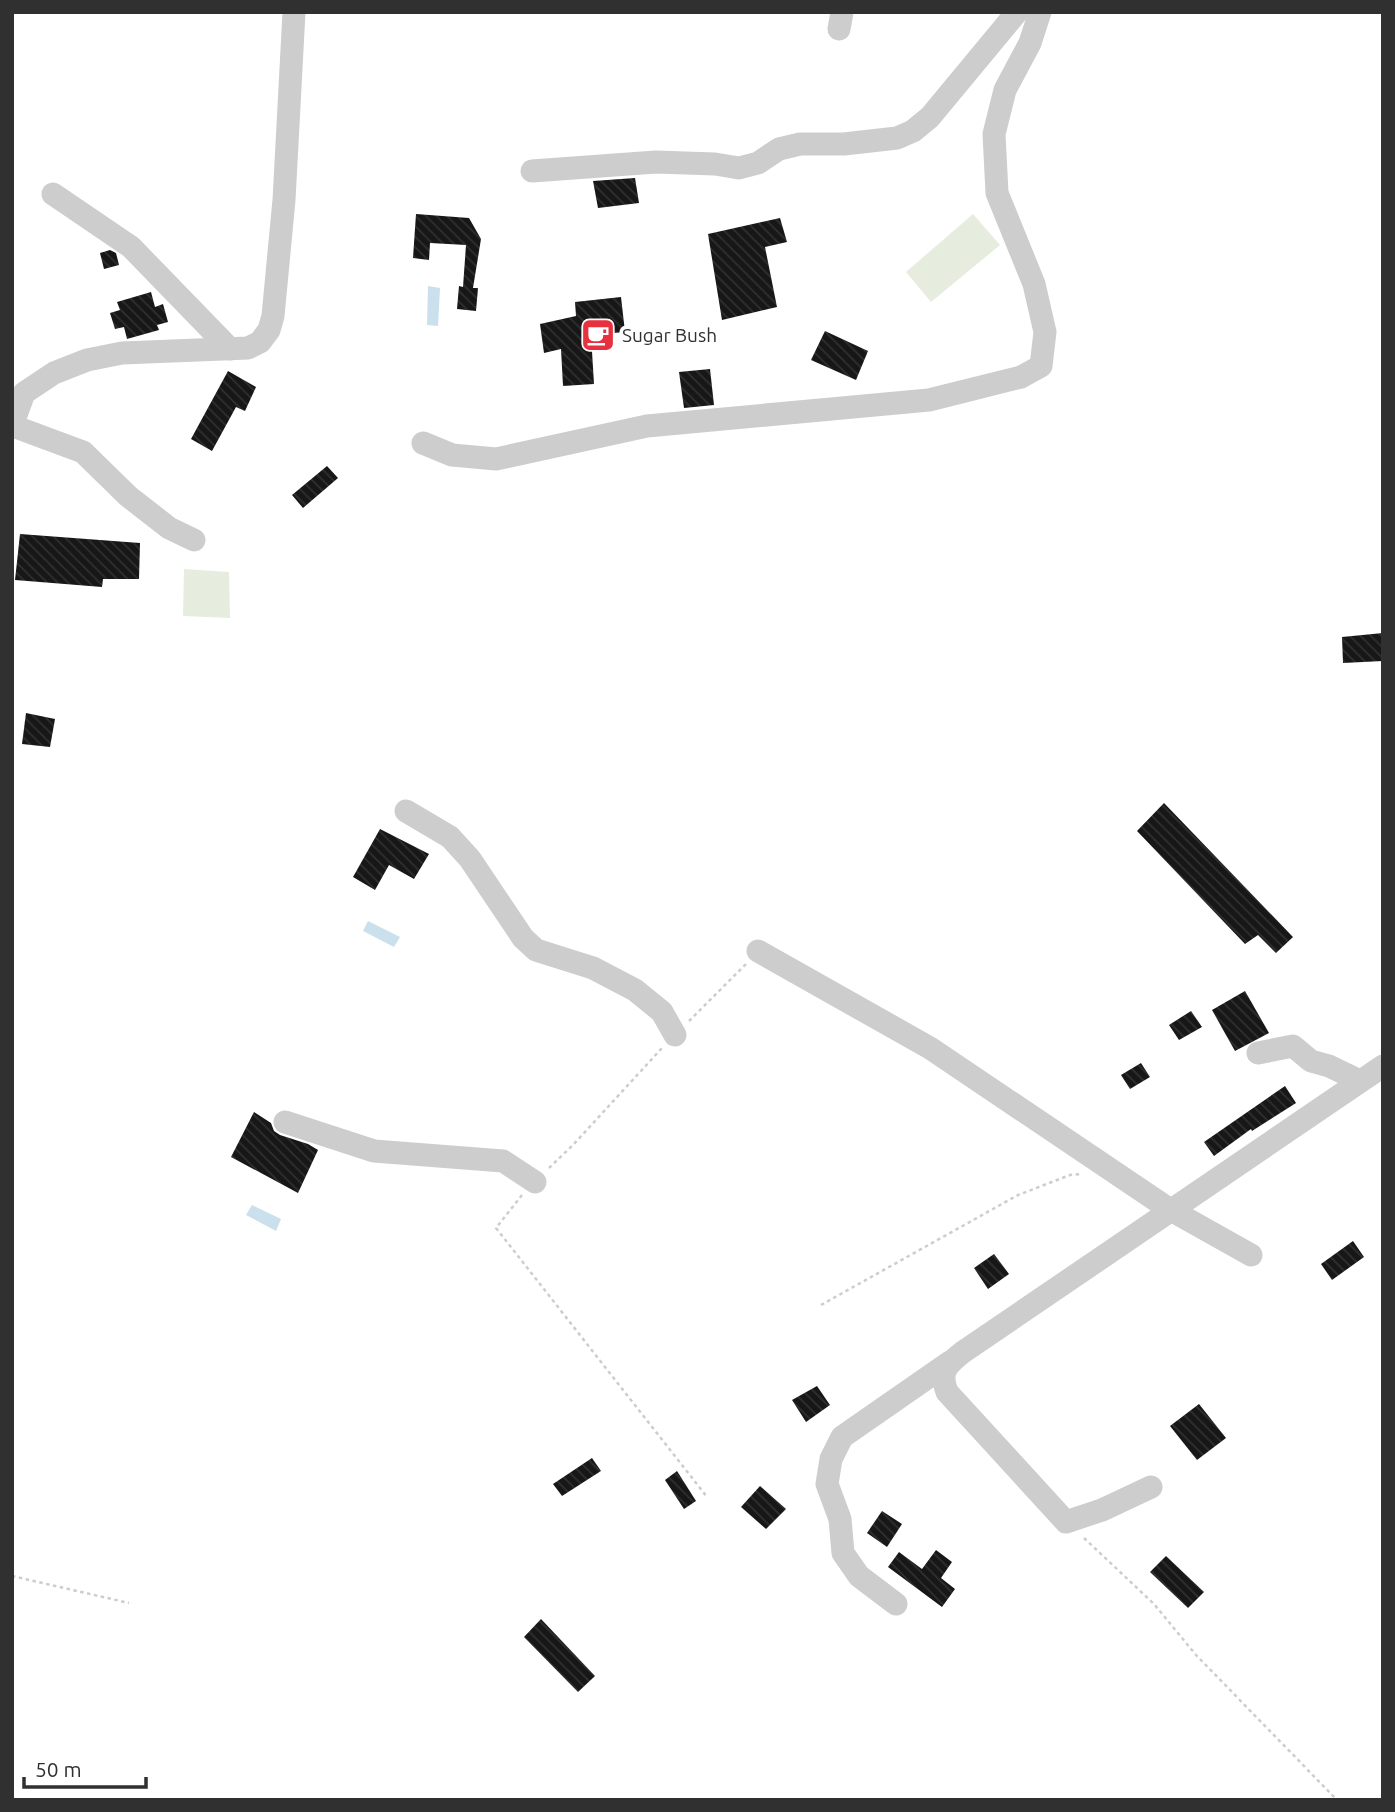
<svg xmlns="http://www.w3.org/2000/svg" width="1395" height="1812" viewBox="0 0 1395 1812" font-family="Ubuntu,sans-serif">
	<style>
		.garden { fill: #e6edde }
		.water { fill: #cae0ed }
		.building { fill: url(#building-back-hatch) }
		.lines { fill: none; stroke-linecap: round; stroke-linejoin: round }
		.path { stroke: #cdcdcd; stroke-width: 2.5; stroke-dasharray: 3.5 3.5; stroke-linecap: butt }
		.minor { stroke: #cdcdcd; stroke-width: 23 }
		.labels { text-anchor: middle; stroke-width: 7; stroke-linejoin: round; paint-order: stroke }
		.poi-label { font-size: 19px; fill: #303030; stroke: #fff; text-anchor: start }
	</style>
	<defs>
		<pattern id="building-back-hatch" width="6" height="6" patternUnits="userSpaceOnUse" patternTransform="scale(1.75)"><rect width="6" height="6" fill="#171717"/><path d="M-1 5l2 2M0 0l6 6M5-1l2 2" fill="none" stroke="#303030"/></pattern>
	</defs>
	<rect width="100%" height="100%" fill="#fff"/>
	<g class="garden">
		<polygon points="973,214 1000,245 931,302 906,272"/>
		<polygon points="184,569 229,572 230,618 183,616"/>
	</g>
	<g class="water">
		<polygon points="428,286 440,288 438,326 427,325"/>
		<polygon points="368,921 400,937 394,947 363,931"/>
		<polygon points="252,1205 281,1219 276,1231 246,1215"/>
	</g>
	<g class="building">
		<polygon points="635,178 639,203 598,208 593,181"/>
		<polygon points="416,214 469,218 481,239 473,288 478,288 476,311 457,309 459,286 463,287 466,245 430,243 429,260 413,258"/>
		<polygon points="780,218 787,242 765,247 777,307 722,320 708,234"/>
		<polygon points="110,250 116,253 119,265 104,269 100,253"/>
		<polygon points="151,292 155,307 163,304 168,322 157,325 159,330 127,339 124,327 115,329 110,313 120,310 117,302"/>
		<polygon points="621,297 625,332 591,335 594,384 563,386 561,349 544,353 540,324 576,316 575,302"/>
		<polygon points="825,331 868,351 856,380 811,360"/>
		<polygon points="710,369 714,405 684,408 679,372"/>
		<polygon points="228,371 256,387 245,411 236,407 212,451 191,439"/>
		<polygon points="327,466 338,478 303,508 292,495"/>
		<polygon points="20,534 140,543 139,579 103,579 102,587 15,580"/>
		<polygon points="1383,633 1383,661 1343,663 1342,637"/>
		<polygon points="26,713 55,719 50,747 22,744"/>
		<polygon points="1164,803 1293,937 1276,953 1258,935 1245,944 1137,831"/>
		<polygon points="380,829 429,854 414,879 389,865 375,890 353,877"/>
		<polygon points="1245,991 1269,1033 1235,1051 1212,1010"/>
		<polygon points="1191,1011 1202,1027 1179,1040 1169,1025"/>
		<polygon points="1141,1063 1150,1077 1130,1089 1121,1075"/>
		<polygon points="1285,1086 1296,1103 1252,1131 1251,1129 1214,1156 1204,1142"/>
		<polygon points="254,1112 271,1123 274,1131 280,1135 308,1144 318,1150 298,1193 231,1157"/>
		<polygon points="1353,1241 1364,1257 1332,1280 1321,1264"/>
		<polygon points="994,1254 1009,1274 988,1289 974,1268"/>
		<polygon points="817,1386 830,1405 806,1422 792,1400"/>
		<polygon points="1199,1404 1226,1438 1197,1460 1170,1426"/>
		<polygon points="592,1458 601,1471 562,1496 553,1484"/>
		<polygon points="677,1471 696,1501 684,1509 665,1480"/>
		<polygon points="760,1486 786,1509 766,1529 741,1507"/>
		<polygon points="882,1511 902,1524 887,1547 867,1533"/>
		<polygon points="936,1550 952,1562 941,1578 955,1589 942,1607 888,1567 899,1552 922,1569"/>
		<polygon points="1166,1556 1204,1592 1188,1608 1150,1572"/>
		<polygon points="541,1619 595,1676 578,1692 524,1637"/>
	</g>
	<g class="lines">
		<g class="path">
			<polyline points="689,1021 746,964"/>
			<polyline points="549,1168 573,1145 662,1048"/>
			<polyline points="522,1195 496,1228 707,1497"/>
			<polyline points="821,1305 1018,1195 1070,1175 1082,1174"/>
			<polyline points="1084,1538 1154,1604 1196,1655 1337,1800"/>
			<polyline points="12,1576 129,1603"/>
		</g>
		<g class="minor">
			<polyline points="839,29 842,12"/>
			<polyline points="532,171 656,162 715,164 739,168 758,163 779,149 800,144 844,144 897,138 913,131 930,117 1017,12"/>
			<polyline points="53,194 131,247 230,349"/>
			<polyline points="12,426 24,393 54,373 87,360 122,353 248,348 260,342 269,330 273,316 284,200 294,12"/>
			<polyline points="13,426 83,452 128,496 169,528 194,540"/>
			<polyline points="423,443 452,455 496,459 647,426 929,400 1021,377 1041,366 1045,332 1034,284 997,193 994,134 1005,90 1030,43 1040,12"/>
			<polyline points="406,811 450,837 470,859 523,938 536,950 593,968 635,990 662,1012 675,1035"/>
			<polyline points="758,951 930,1048 1169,1209 1251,1255"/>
			<polyline points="1258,1053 1293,1046 1311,1061 1329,1066 1360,1081"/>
			<polyline points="285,1122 374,1151 503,1161 535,1182"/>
			<path d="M1151 1487 1102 1510 1066 1522 947 1392C939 1371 947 1365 963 1352L1383 1066"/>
			<polyline points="896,1604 859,1576 843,1553 840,1519 827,1484 831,1459 842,1437 950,1362"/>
		</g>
	</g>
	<defs>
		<g id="cafe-square" transform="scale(1.75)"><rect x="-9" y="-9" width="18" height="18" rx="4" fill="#e8313e" stroke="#fff"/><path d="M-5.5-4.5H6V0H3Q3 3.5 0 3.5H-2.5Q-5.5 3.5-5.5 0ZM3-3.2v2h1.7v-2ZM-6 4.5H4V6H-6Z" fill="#fff"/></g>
	</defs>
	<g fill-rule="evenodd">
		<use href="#cafe-square" x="598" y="335"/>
	</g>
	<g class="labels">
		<g class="poi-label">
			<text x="622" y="342">Sugar Bush</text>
		</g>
	</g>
	<rect width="1395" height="1812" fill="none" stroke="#303030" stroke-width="28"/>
	<path d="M24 1777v10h122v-10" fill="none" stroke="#303030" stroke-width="3.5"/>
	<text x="35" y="1777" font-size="21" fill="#303030" stroke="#ffffff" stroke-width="5" paint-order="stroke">50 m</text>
</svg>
